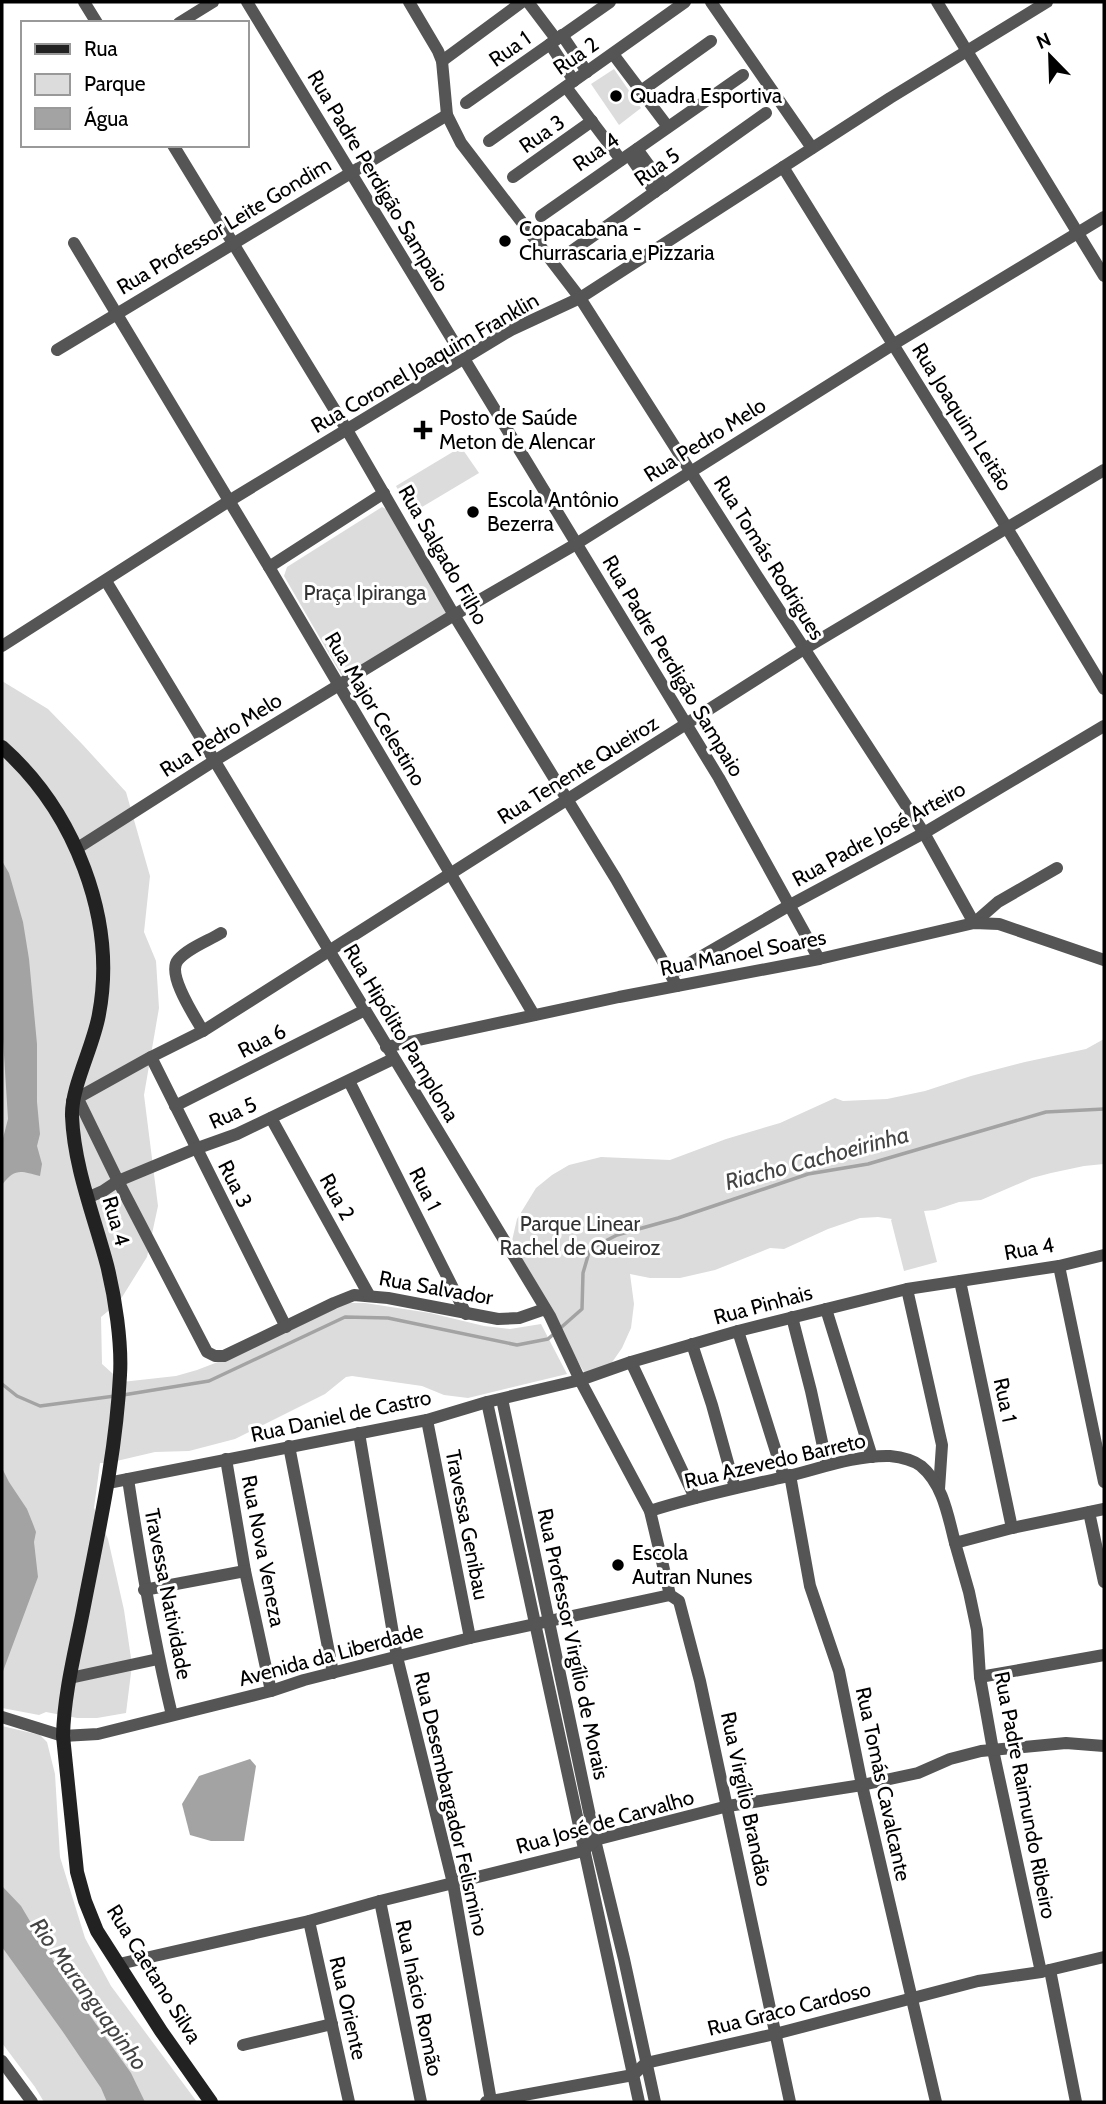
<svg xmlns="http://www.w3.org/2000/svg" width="1106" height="2104" viewBox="0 0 1106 2104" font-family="Cabin,sans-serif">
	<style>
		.green { fill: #dcdcdc }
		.water { fill: #a3a3a3 }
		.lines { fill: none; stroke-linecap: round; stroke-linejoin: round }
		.stream { stroke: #a3a3a3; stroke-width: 3.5 }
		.minor { stroke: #555; stroke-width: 12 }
		.secondary { stroke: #222; stroke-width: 14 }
		.poi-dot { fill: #000; stroke: #fff; stroke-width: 2.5 }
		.labels { text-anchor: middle; stroke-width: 6; stroke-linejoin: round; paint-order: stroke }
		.street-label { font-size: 21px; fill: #000; stroke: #fff }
		.poi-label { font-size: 21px; fill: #000; stroke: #fff; text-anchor: start }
		.park-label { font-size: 21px; fill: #333; stroke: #fff }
		.water-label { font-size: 23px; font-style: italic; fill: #444; stroke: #fff }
	</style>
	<rect width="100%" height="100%" fill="#fff"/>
	<g class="green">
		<polygon points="614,69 641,108 619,125 591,84"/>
		<polygon points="461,447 479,473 412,513 396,486"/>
		<polygon points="382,507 388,510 446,611 447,615 345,676 342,676 284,576 287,567"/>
		<polygon points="2,681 48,709 83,745 126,792 150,876 144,932 156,961 159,1008 144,1095 158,1206 147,1257 119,1302 101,1317 102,1364 122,1382 176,1376 197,1370 244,1352 347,1303 365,1303 430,1313 484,1326 510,1329 541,1324 567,1374 468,1398 444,1395 422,1386 352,1376 346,1377 325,1394 235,1439 189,1451 155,1452 108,1463 100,1463 94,1508 108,1539 124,1610 132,1665 126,1713 97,1718 77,1718 46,1712 39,1715 2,1708"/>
		<polygon points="1104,1039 1104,1164 1084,1166 1051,1173 1032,1178 981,1200 959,1202 935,1210 924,1211 937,1262 904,1271 891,1220 892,1219 878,1217 860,1218 828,1229 784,1249 770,1248 715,1270 680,1278 650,1278 630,1274 634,1304 631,1328 622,1348 606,1371 588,1379 511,1245 517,1219 536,1188 552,1175 569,1165 601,1157 670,1160 726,1139 780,1123 835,1098 843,1101 887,1099 925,1091 971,1076 1025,1062 1086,1049"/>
		<polygon points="2,1726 40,1735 47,1742 55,1774 60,1857 85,1938 111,1986 197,2102 44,2102 35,2087 2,2043"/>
	</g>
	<g class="water">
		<path d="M2 861 9 873 23 922 29 959 37 1044V1102L40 1134 37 1146 42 1164 40 1176C20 1171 15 1168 2 1185V1142L8 1119 2 1023Z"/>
		<polygon points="2,1468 9,1482 27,1509 33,1524 36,1532 34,1542 38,1577 2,1674"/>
		<polygon points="250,1759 256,1766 244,1841 211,1841 190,1835 182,1804 199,1776"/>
		<polygon points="2,1886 21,1906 66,1982 131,2073 145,2102 107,2102 101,2088 63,2032 2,1947"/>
	</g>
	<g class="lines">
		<g class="stream">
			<polyline points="2,1384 17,1396 40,1406 115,1396"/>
			<polyline points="123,1395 209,1381 345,1317 388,1318 517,1345 548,1339 582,1309 583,1273 590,1249 617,1235 678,1218 808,1174 868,1164 1046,1112 1104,1109"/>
		</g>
		<g class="minor">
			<polyline points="84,2 97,23"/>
			<polyline points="247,2 719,778 819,959"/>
			<polyline points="409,2 438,51 442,61 447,115 461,143 580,298 759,579 924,833 974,923 998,902 1057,868"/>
			<polyline points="528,2 556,39"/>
			<polyline points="711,2 812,148"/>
			<polyline points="937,2 1104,276"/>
			<polyline points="179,23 213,2"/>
			<polyline points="562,35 587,72"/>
			<polyline points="550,44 574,81"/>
			<polyline points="613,54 668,127"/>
			<polyline points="442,61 522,2"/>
			<polyline points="566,87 621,160"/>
			<polyline points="641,91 711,41"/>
			<polyline points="466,103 610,2"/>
			<polyline points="489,141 685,2"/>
			<polyline points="173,145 347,430 454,615 616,879 677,986"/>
			<polyline points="637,149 664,186"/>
			<polyline points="629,155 655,192"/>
			<polyline points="783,167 1007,528 1104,689"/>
			<polyline points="513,177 592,121"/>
			<polyline points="541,216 743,75"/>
			<polyline points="74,243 269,567 534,1015"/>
			<polyline points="569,253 766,113"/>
			<polyline points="57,350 447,115"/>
			<polyline points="269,567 384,493"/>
			<polyline points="106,581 550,1316 580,1380 650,1511 670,1595 679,1601 700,1681 790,2102"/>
			<polyline points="2,646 229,501 511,330 580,298 890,98 1047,2"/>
			<polyline points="76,849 214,761 454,615 576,544 894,344 1104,217"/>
			<polyline points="671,974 790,905 924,833 1104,726"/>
			<path d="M203 1031C195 1017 166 974 178 960 188 948 208 941 221 933"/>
			<polyline points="386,1047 619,997 819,959 974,923 999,924 1104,960"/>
			<polyline points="151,1057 286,1327"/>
			<polyline points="349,1081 466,1314"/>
			<polyline points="77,1097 118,1181 207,1352 215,1356 224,1356 334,1303 354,1295 388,1298 498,1319 519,1318 545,1309"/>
			<polyline points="72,1101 151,1057 203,1031 804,649 1104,470"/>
			<polyline points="175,1106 365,1010"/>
			<polyline points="271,1118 369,1295"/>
			<polyline points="87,1198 103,1191 118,1181 195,1149 237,1134 393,1059"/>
			<polyline points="1059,1266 1104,1482"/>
			<polyline points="960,1281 1012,1528"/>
			<polyline points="907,1289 942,1445 939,1489"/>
			<polyline points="826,1309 872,1457"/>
			<polyline points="792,1317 811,1391 827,1465"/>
			<polyline points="738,1331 784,1477"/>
			<polyline points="692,1344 712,1405 735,1488"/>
			<polyline points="631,1362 695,1498"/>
			<polyline points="502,1399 595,1840 624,1959 655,2102"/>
			<polyline points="487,1402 639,2102"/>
			<polyline points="427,1420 470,1638"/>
			<polyline points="359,1433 397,1657 453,1883 491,2101"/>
			<polyline points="289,1446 333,1673"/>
			<polyline points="226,1459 245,1571 271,1691"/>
			<polyline points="790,1475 810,1586 839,1671 862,1785 936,2102"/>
			<path d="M128 1479C140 1559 153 1637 172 1715"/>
			<polyline points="108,1483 427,1420 487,1402 580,1380 631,1362 738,1331 907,1289 1059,1266 1104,1255"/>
			<path d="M650 1511C693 1497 737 1488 780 1478 816 1470 853 1455 890 1456 900 1457 913 1460 921 1466 943 1484 948 1516 955 1543L1012 1528 1104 1509"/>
			<polyline points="1089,1512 1104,1582"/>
			<polyline points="955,1543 969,1592 977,1630 980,1677 993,1750 1041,1972"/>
			<polyline points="144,1590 245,1571"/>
			<polyline points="980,1677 1104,1655"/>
			<polyline points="70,1678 158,1659"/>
			<polyline points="2,1717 63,1736 98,1734 271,1691 304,1680 470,1638 670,1595"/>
			<polyline points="380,1901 421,2102"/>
			<polyline points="309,1921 349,2102"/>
			<polyline points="119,1964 309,1921 380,1901 583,1851 595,1840 728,1806 862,1785 918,1773 950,1759 981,1751 1066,1743 1104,1746"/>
			<polyline points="1050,1970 1076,2102"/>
			<polyline points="243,2045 332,2024"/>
			<polyline points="2,2061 32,2102"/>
			<polyline points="486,2102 633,2075 646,2063 775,2034 978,1981 1041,1972 1104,1957"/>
		</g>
		<path class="secondary" d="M2 747C74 811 117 918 99 1014 94 1045 71 1087 72 1116 74 1167 94 1216 107 1265 115 1297 122 1343 120 1375 116 1455 98 1533 83 1611 75 1652 64 1694 63 1736L77 1872 85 1901 97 1931 161 2031 211 2102"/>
	</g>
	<g class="poi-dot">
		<circle cx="616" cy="96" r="7"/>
		<circle cx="505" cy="241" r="7"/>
		<path d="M419.5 419.5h7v7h7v7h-7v7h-7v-7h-7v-7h7z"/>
		<circle cx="473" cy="512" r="7"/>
		<circle cx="618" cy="1565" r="7"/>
	</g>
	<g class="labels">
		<g class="street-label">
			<text transform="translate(510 49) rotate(-35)" y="7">Rua 1</text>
			<text transform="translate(576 56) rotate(-35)" y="7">Rua 2</text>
			<text transform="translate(542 134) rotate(-35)" y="7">Rua 3</text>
			<text transform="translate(596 152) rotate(-35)" y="7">Rua 4</text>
			<text transform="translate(657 167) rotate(-35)" y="7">Rua 5</text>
			<text transform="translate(378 181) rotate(59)" y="7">Rua Padre Perdigão Sampaio</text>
			<text transform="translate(224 226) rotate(-31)" y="7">Rua Professor Leite Gondim</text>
			<text transform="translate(425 363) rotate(-30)" y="7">Rua Coronel Joaquim Franklin</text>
			<text transform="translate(962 417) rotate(58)" y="7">Rua Joaquim Leitão</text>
			<text transform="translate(705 440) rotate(-32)" y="7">Rua Pedro Melo</text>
			<text transform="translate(443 555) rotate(60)" y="7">Rua Salgado Filho</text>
			<text transform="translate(769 558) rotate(58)" y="7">Rua Tomás Rodrigues</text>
			<text transform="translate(673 666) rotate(59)" y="7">Rua Padre Perdigão Sampaio</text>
			<text transform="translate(375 709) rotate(59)" y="7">Rua Major Celestino</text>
			<text transform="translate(221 735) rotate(-32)" y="7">Rua Pedro Melo</text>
			<text transform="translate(578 770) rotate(-32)" y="7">Rua Tenente Queiroz</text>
			<text transform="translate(879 834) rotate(-29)" y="7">Rua Padre José Arteiro</text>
			<text transform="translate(743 953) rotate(-11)" y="7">Rua Manoel Soares</text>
			<text transform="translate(401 1033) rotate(59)" y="7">Rua Hipólito Pamplona</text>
			<text transform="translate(262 1041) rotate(-27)" y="7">Rua 6</text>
			<text transform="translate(233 1113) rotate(-24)" y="7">Rua 5</text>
			<text transform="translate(235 1184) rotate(63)" y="7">Rua 3</text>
			<text transform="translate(425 1189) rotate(63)" y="7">Rua 1</text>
			<text transform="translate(337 1197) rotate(61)" y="7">Rua 2</text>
			<text transform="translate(116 1221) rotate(74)" y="7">Rua 4</text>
			<text transform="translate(1029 1249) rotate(-10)" y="7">Rua 4</text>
			<text transform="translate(436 1288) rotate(10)" y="7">Rua Salvador</text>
			<text transform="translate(763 1305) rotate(-15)" y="7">Rua Pinhais</text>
			<text transform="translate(1005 1400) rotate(78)" y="7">Rua 1</text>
			<text transform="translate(341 1416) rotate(-12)" y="7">Rua Daniel de Castro</text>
			<text transform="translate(775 1461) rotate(-13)" y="7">Rua Azevedo Barreto</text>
			<text transform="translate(467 1525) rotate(79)" y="7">Travessa Genibau</text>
			<text transform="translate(263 1551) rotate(79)" y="7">Rua Nova Veneza</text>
			<text transform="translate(168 1594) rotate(79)" y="7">Travessa Natividade</text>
			<text transform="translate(573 1644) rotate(78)" y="7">Rua Professor Virgílio de Morais</text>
			<text transform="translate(331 1655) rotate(-15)" y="7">Avenida da Liberdade</text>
			<text transform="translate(883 1784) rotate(78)" y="7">Rua Tomás Cavalcante</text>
			<text transform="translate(1025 1795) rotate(79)" y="7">Rua Padre Raimundo Ribeiro</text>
			<text transform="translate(746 1799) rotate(78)" y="7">Rua Virgílio Brandão</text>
			<text transform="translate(451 1804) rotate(77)" y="7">Rua Desembargador Felismino</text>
			<text transform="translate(605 1822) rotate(-16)" y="7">Rua José de Carvalho</text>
			<text transform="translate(154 1974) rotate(58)" y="7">Rua Caetano Silva</text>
			<text transform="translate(419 1998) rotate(78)" y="7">Rua Inácio Romão</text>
			<text transform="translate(348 2008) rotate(77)" y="7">Rua Oriente</text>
			<text transform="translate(789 2009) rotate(-14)" y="7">Rua Graco Cardoso</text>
		</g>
		<g class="poi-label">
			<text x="630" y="103">Quadra Esportiva</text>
			<text x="519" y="236">Copacabana -<tspan x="519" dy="24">Churrascaria e Pizzaria</tspan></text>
			<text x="439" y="425">Posto de Saúde<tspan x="439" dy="24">Meton de Alencar</tspan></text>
			<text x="487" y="507">Escola Antônio<tspan x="487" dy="24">Bezerra</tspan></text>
			<text x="632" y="1560">Escola<tspan x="632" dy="24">Autran Nunes</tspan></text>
		</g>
		<g class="park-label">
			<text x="365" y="600">Praça Ipiranga</text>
			<text x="580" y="1231">Parque Linear<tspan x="580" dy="24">Rachel de Queiroz</tspan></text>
		</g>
		<g class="water-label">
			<text transform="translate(817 1158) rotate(-15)" y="8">Riacho Cachoeirinha</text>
			<text transform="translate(89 1994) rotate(54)" y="8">Rio Maranguapinho</text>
		</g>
	</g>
	<rect width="1106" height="2104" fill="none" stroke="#000000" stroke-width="7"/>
	<rect x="21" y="21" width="228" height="126" fill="#ffffff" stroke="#999999" stroke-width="2"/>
	<rect x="35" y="44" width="35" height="10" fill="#222222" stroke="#999999" stroke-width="2"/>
	<text x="84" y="56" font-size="21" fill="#000000">Rua</text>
	<rect x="35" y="74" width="35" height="21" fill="#dcdcdc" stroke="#999999" stroke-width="2"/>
	<text x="84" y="91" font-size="21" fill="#000000">Parque</text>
	<rect x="35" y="108" width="35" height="21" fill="#a3a3a3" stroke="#999999" stroke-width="2"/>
	<text x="84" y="126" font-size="21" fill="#000000">Água</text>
	<g transform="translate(1050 56) rotate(337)" stroke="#ffffff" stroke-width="5" paint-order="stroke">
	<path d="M0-5L12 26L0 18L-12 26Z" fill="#000000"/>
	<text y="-10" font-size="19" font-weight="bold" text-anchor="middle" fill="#000000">N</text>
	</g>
</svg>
